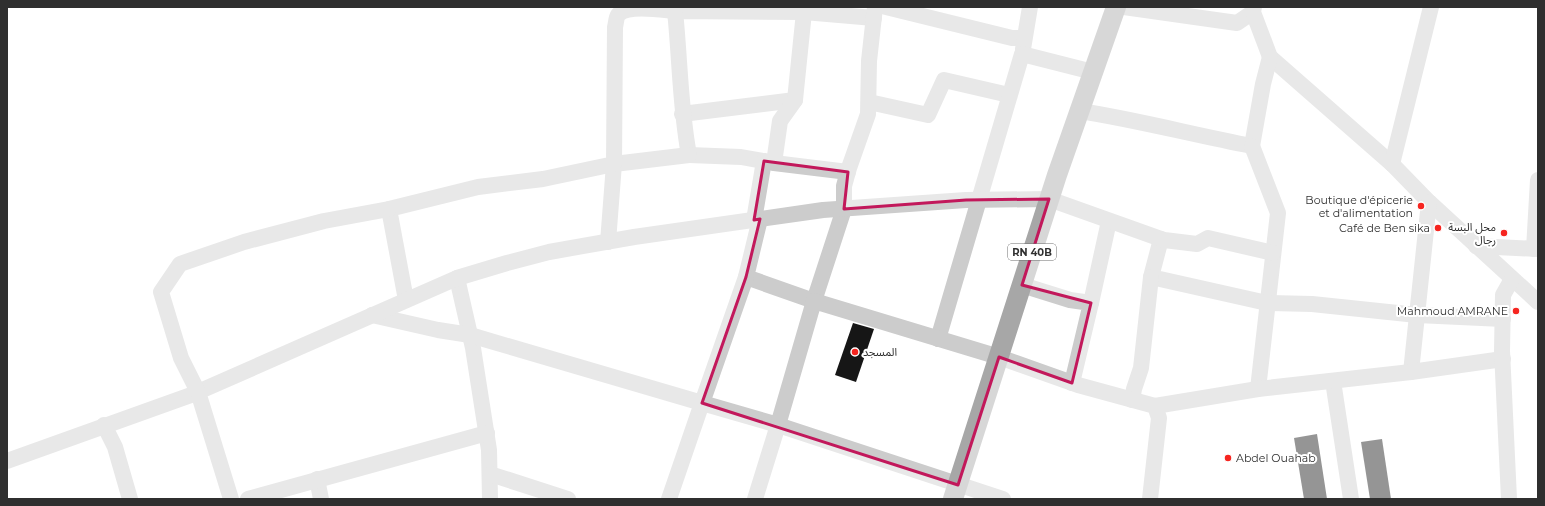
<svg xmlns="http://www.w3.org/2000/svg" width="1545" height="506" viewBox="0 0 1545 506" font-family="Montserrat,'Noto Sans Arabic',sans-serif">
	<style>
		.building { fill: #161616 }
		.lines { fill: none; stroke-linecap: round; stroke-linejoin: round }
		.minor { stroke: #ccc; stroke-width: 16 }
		.major { stroke: #a7a7a7; stroke-width: 20 }
		.marked { fill: none; stroke: #c2185b; stroke-width: 3; stroke-linejoin: round }
		.poi-dot { fill: #f62520; stroke: #fff; stroke-width: 1.5 }
		.labels { text-anchor: middle; stroke-width: 4; stroke-linejoin: round; paint-order: stroke }
		.shield { fill: #fff; stroke: #6d6d6d; stroke-width: 1 }
		.shield-label { font-size: 10px; font-weight: bold; fill: #2f2f2f }
		.poi-label { font-size: 11px; fill: #2f2f2f; stroke: #fff; text-anchor: end }
	</style>
	<rect width="100%" height="100%" fill="#fff"/>
	<g class="building">
		<polygon points="853,323 874,329 856,382 835,375"/>
		<polygon points="1317,434 1327,499 1304,499 1294,438"/>
		<polygon points="1382,439 1391,499 1370,499 1361,442"/>
	</g>
	<g class="lines">
		<g class="minor">
			<polyline points="886,7 1012,38 1024,38"/>
			<polyline points="1124,7 1237,23 1253,12"/>
			<polyline points="1254,7 1253,12 1270,57 1392,164 1429,202 1538,302"/>
			<polyline points="1023,49 1030,7"/>
			<polyline points="869,102 928,115 944,80 1009,95"/>
			<path d="M1080 111C1138 120 1194 135 1252 146L1263 84 1270 57"/>
			<polyline points="682,114 795,100"/>
			<polyline points="1252,146 1278,213 1258,389"/>
			<path d="M774 163 741 157 689 155C680 108 680 59 675 11L804 12V7"/>
			<polyline points="1392,164 1431,7"/>
			<polyline points="848,172 774,163 780,121 795,100 804,12 874,18"/>
			<polyline points="760,219 746,277 814,301 844,209 844,186 849,168 868,114 869,61 875,7"/>
			<polyline points="754,220 764,161"/>
			<polyline points="1161,239 1151,277 1267,303 1312,304 1417,315 1503,319"/>
			<polyline points="608,242 614,164 689,155"/>
			<polyline points="1476,246 1538,249"/>
			<polyline points="1534,249 1538,180"/>
			<polyline points="746,277 702,403 778,425 755,499"/>
			<polyline points="457,278 473,348 489,450 490,499"/>
			<polyline points="1022,285 1070,300 1091,303 1072,383"/>
			<path d="M406 300 389 209 478 187 543 179 614 164 615 27C616 24 616 18 618 15 627 4 662 10 675 11"/>
			<polyline points="1091,303 1109,221"/>
			<polyline points="372,315 438,330 470,335 702,403 669,499"/>
			<polyline points="938,339 1022,54 1093,72"/>
			<polyline points="1411,372 1429,202"/>
			<polyline points="1333,381 1351,499"/>
			<polyline points="1132,400 1134,389 1141,368 1151,277"/>
			<polyline points="1155,406 1258,389 1411,372 1503,359"/>
			<polyline points="104,425 115,447 130,499"/>
			<polyline points="7,461 191,395 457,278 507,263 549,252 634,237 823,210 966,200 1049,199 1164,240 1197,244 1208,238 1273,253"/>
			<polyline points="490,474 568,499"/>
			<polyline points="317,479 321,499"/>
			<polyline points="231,499 198,392 181,358 161,292 180,264 244,242 324,221 389,209"/>
			<polyline points="248,499 487,433"/>
			<polyline points="1003,499 778,425 814,301 999,357 1078,385 1155,406 1159,418 1150,499"/>
			<polyline points="1509,499 1502,351 1503,295 1512,279"/>
		</g>
		<polyline class="major" points="953,499 1057,175 1116,7"/>
	</g>
	<path d="M0 0H1545V506H0ZM764 161 848 172 844 209 966 200 1049 199 1022 285 1091 303 1072 383 999 357 958 485 702 403 746 277 760 219 754 220Z" fill="#fff" fill-opacity=".55" fill-rule="evenodd"/>
	<path class="marked" d="M764 161 848 172 844 209 966 200 1049 199 1022 285 1091 303 1072 383 999 357 958 485 702 403 746 277 760 219 754 220Z"/>
	<g class="poi-dot">
		<circle cx="1421" cy="206" r="4"/>
		<circle cx="1438" cy="228" r="4"/>
		<circle cx="1504" cy="233" r="4"/>
		<circle cx="1516" cy="311" r="4"/>
		<circle cx="855" cy="352" r="4"/>
		<circle cx="1228" cy="458" r="4"/>
	</g>
	<g class="labels">
		<rect class="shield" x="1008" y="244" width="48" height="16" rx="3"/>
		<g class="shield-label">
			<text x="1032" y="256">RN 40B</text>
		</g>
		<g class="poi-label">
			<text x="1413" y="204">Boutique d'épicerie<tspan x="1413" dy="13">et d'alimentation</tspan></text>
			<text x="1496" y="231">محل البسة<tspan x="1496" dy="13">رجال</tspan></text>
			<text x="1430" y="232">Café de Ben sika</text>
			<text x="1508" y="315">Mahmoud AMRANE</text>
			<text x="863" y="356" text-anchor="start">المسجد</text>
			<text x="1236" y="462" text-anchor="start">Abdel Ouahab</text>
		</g>
	</g>
	<rect width="1545" height="506" fill="none" stroke="#2f2f2f" stroke-width="16"/>
</svg>
